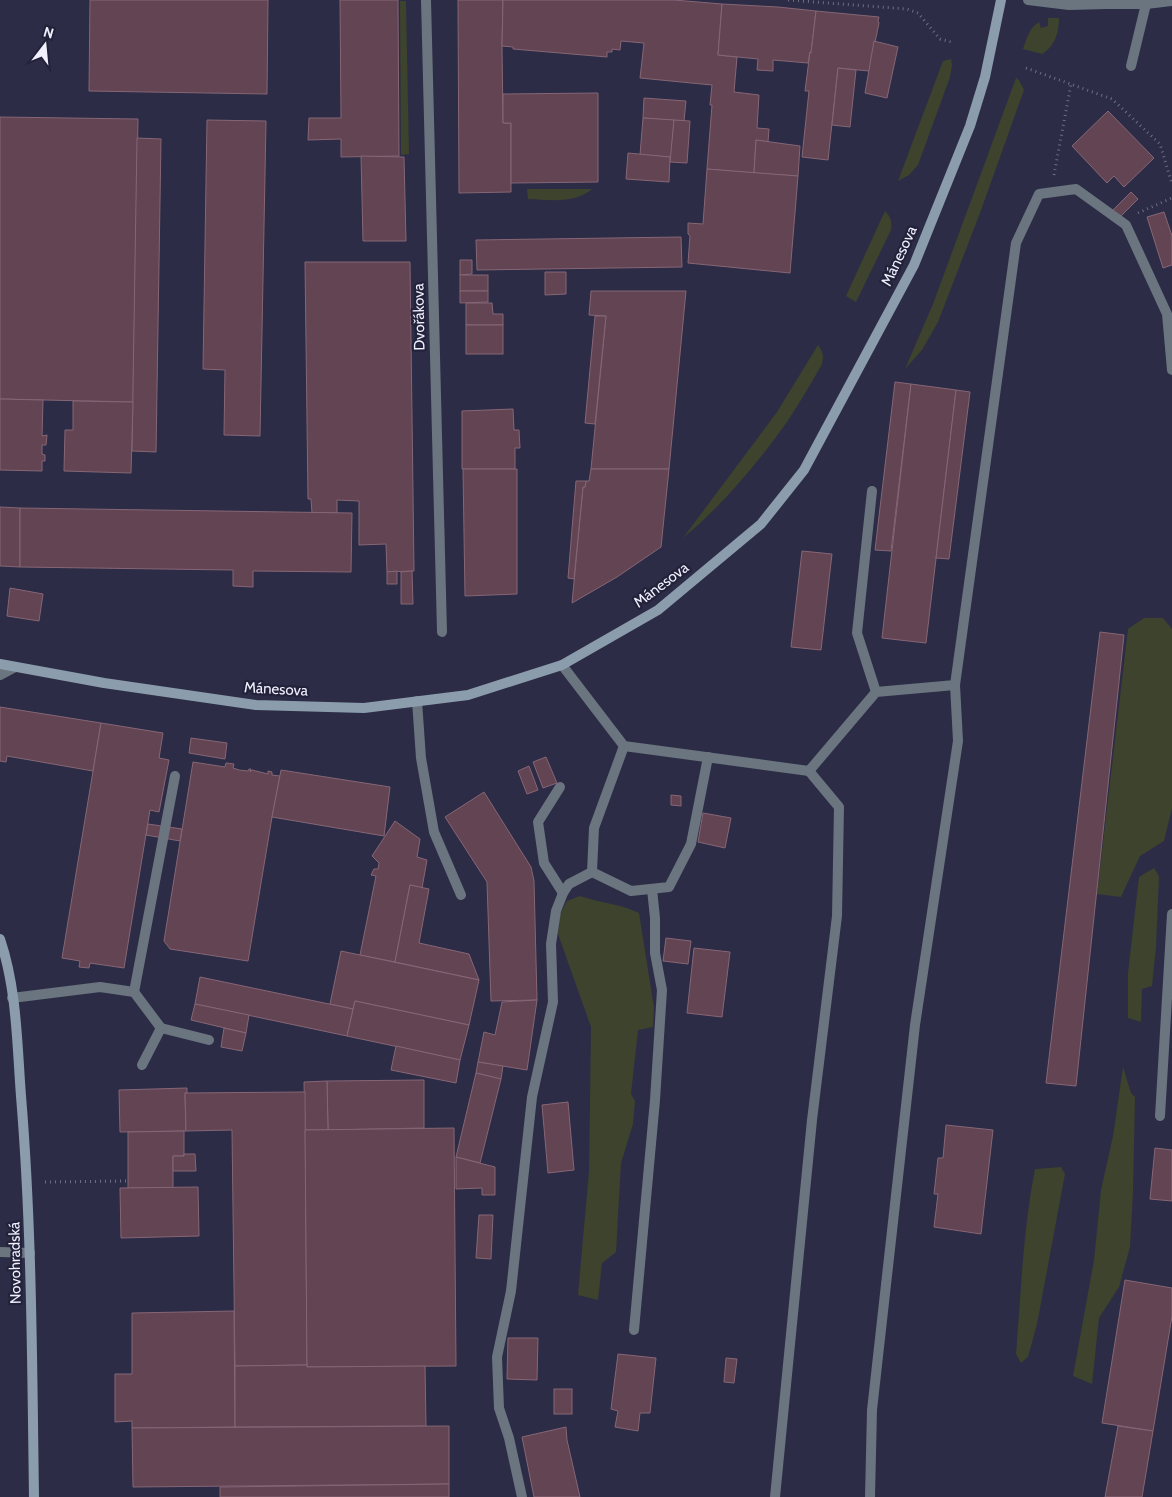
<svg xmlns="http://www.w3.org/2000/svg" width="1172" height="1497" viewBox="0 0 1172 1497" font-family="Cabin,sans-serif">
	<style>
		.green { fill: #3d432d }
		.building { fill: #624453; stroke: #866676 }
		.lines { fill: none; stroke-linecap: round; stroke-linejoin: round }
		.path { stroke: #6d6d83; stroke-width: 3; stroke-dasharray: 1 4; stroke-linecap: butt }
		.service { stroke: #6a757f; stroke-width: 10 }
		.minor { stroke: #6a757f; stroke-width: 10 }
		.tertiary { stroke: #6a757f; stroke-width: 10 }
		.secondary { stroke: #8b9dad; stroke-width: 10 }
		.labels { text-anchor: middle; stroke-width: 4.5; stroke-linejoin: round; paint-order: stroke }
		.street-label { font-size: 15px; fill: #f0f0fe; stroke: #23223b }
	</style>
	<rect width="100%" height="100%" fill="#2c2c46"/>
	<g class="green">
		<polygon points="400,1 406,1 409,154 401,155"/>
		<path d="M1048 18H1059C1059 33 1055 46 1042 54L1023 49C1027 38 1029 28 1039 22L1041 28 1048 26Z"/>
		<polygon points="951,59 952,65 950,77 918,165 909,175 898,181 943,61"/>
		<polygon points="1016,78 1019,80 1024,90 980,213 938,322 922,350 905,369 933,304"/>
		<path d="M527 189H592C575 204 549 200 528 199Z"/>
		<path d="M885 211C891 217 892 222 891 230L856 302 846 296Z"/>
		<path d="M818 345C824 353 824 358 821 366 810 385 799 404 787 422 757 464 723 505 683 538L777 412Z"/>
		<polygon points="1144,618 1163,618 1172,629 1172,808 1164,841 1140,856 1121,897 1097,894 1128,629"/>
		<polygon points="1154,868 1159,876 1156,947 1152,986 1142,989 1141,1022 1128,1018 1128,973 1139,877"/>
		<path d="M580 896C599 903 622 904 639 913L654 1008 653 1027 638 1030 631 1094 635 1101 633 1124 621 1163 616 1252 602 1263 598 1300 578 1295 589 1171 591 1027 558 934 559 917 567 901Z"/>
		<polygon points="1123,1067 1131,1093 1135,1097 1133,1192 1130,1247 1119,1287 1099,1318 1092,1384 1073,1376 1094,1260 1101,1190 1113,1136"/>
		<path d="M1061 1167 1065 1174 1037 1324 1028 1357 1021 1363 1016 1354C1021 1292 1023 1230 1035 1169Z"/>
	</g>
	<g class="building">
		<polygon points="90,0 268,0 267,94 89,91"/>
		<polygon points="340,0 398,0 399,156 341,157 341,139 308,140 309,118 341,118"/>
		<polygon points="458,0 503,0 502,46 503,123 511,123 511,192 459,193"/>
		<polygon points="503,0 674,0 722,4 718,55 737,57 734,92 759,95 757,128 769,129 768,142 756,140 754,173 707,169 712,105 710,105 712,85 640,78 644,43 621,41 620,50 612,49 612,52 607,52 607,57 513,49 513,47 502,46"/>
		<polygon points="722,4 778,7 816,11 811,53 810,52 808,63 773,60 773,71 757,70 758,59 718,55"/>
		<polygon points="816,11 879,17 878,21 879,23 869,71 838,68 828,160 802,157 809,91 805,91 810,52 811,53"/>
		<polygon points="874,41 898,47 887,98 865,93"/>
		<polygon points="838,68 856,70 850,127 832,125"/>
		<polygon points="598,93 598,182 511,183 511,123 503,123 503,94"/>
		<polygon points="644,98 686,101 684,121 643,118"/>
		<polygon points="1108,111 1154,158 1124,187 1114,176 1107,183 1072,146"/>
		<polygon points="0,117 138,119 133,402 0,399"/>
		<polygon points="643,118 674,120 671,157 640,155"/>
		<polygon points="207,120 266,121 260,436 224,435 225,370 203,369"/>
		<polygon points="674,120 690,121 687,163 670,162"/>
		<polygon points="137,138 161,139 156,452 132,451"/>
		<polygon points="756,140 800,146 798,176 754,173"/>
		<polygon points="628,153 670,157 669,182 626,179"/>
		<polygon points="361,156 404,157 406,241 363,241"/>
		<polygon points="707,169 798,176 790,273 688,263 690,236 688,234 688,223 703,224"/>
		<polygon points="1131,192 1138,199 1119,218 1112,211"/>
		<polygon points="1164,212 1172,236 1172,265 1163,268 1147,217"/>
		<polygon points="681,237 682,267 477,270 476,240"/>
		<polygon points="460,260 472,260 472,274 460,275"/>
		<polygon points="305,262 410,262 414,571 387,572 386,544 359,545 359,501 337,500 337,513 312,513 311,499 308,499"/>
		<polygon points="545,272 566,272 566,294 545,295"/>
		<rect x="460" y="275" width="28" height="16"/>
		<polygon points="460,291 488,291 488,302 460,303"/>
		<polygon points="591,291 686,291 669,469 591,469 606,316 589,315"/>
		<polygon points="466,303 492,303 493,314 503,314 503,325 466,325"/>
		<polygon points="595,316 606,316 595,424 585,423"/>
		<rect x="466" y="325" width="37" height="29"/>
		<polygon points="895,382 911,384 891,551 875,550"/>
		<polygon points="911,384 956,390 926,643 882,638"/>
		<polygon points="956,390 970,392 949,559 936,558"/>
		<polygon points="0,399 43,400 42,436 47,435 46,445 42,445 42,454 45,455 45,461 42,461 42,471 0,470"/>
		<polygon points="73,401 133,402 131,473 64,471 65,430 73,430"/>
		<polygon points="513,409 514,430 519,430 520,448 515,448 515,469 462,469 462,411"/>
		<polygon points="463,469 517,469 517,594 465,596"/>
		<polygon points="591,469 669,469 661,547 617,577 572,603 583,487 585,487 586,481 589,481"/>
		<polygon points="576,481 586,481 585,487 583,487 574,579 568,578"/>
		<polygon points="0,507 20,508 20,567 0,566"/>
		<polygon points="20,508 352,513 351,572 253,571 253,587 233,586 233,570 20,567"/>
		<polygon points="802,551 832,554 821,650 791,647"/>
		<polygon points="397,571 397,584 387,584 387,572"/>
		<polygon points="412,571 413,604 401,604 401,572"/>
		<polygon points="10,588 43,594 39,621 7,616"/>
		<polygon points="1100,632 1124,635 1076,1086 1046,1083"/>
		<polygon points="0,707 101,723 93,771 7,756 6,762 0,761"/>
		<polygon points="101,723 163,733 159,758 169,760 159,812 150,810 124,968 90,963 89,968 79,967 80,961 62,958"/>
		<polygon points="191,738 227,743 225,759 189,753"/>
		<polygon points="546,757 557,783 543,788 533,762"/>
		<polygon points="193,762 225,767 226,763 234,764 233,768 239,770 248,771 249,769 251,769 250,772 252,770 268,774 268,771 272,772 272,775 280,776 272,817 248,961 170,949 164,941"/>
		<polygon points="529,766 538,790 527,794 518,771"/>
		<polygon points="281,770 390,787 384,836 272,817"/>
		<polygon points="484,792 531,867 534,881 537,1000 491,1001 487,882 445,817"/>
		<polygon points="671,795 681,796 681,806 671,805"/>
		<polygon points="703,813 731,818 725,848 698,842"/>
		<polygon points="395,821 420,839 417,857 427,860 422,888 410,885 395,962 360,955 376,876 371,875 374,869 378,869 379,863 372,856"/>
		<polygon points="148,824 182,829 180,841 146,835"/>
		<polygon points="410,885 429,889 419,943 469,954 479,980 395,962"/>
		<polygon points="666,938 691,941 688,964 663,961"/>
		<polygon points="694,948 730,952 722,1017 687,1013"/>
		<polygon points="341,951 479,980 469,1025 355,1001 353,1009 330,1004"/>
		<polygon points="200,977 353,1009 347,1036 195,1004"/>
		<polygon points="537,1000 527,1070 478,1062 484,1032 495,1035 502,1002"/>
		<polygon points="355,1001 469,1025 460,1060 347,1036"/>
		<polygon points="195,1004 249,1015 246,1033 191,1020"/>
		<polygon points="224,1028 246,1033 242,1051 221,1047"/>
		<polygon points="396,1046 460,1060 456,1083 391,1070"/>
		<polygon points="478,1062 503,1066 501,1079 476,1073"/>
		<polygon points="476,1073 501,1079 480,1163 456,1157"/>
		<polygon points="424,1080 424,1128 328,1130 327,1081"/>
		<polygon points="327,1081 328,1130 305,1130 304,1082"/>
		<polygon points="187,1088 187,1093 185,1093 186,1131 120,1132 119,1090"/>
		<polygon points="305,1092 307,1365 235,1366 232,1130 186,1131 185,1093"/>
		<polygon points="568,1102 574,1170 548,1173 542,1105"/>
		<polygon points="946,1125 993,1130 981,1234 934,1227 938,1194 934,1194 938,1158 943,1158"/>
		<polygon points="454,1128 456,1366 307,1367 305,1130"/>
		<polygon points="184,1131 184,1156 173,1156 173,1188 128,1188 128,1132"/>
		<polygon points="1155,1148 1172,1150 1172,1201 1150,1199"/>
		<polygon points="184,1154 195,1154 196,1171 173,1171 173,1156 184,1156"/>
		<polygon points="456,1157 495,1167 495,1195 482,1195 482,1188 456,1189"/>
		<polygon points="198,1187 199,1236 121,1238 120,1188"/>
		<polygon points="479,1215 493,1215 491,1259 476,1258"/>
		<polygon points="1125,1280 1172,1288 1172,1316 1153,1431 1102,1423"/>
		<polygon points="234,1311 235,1427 132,1428 132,1421 115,1422 115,1374 132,1374 132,1313"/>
		<polygon points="508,1338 538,1338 537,1380 507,1379"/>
		<polygon points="618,1354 656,1358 650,1413 640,1413 638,1431 615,1427 618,1411 611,1409"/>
		<polygon points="726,1358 737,1359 734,1383 724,1382"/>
		<polygon points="307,1365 307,1367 425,1366 426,1426 235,1427 235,1366"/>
		<rect x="554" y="1389" width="18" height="25"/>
		<polygon points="449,1426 449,1484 133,1487 132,1428"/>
		<polygon points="1118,1426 1153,1431 1142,1497 1105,1497"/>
		<polygon points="566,1427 567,1440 580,1497 534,1497 522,1437"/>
		<polygon points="449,1484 449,1497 220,1497 220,1487"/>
	</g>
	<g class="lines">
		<g class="path">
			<polyline points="788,0 907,9 918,13 940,39 951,42"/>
			<polyline points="1026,68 1112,99 1160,144 1172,184"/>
			<polyline points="1054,175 1071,84"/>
			<polyline points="1138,213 1172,198"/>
			<polyline points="45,1182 128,1181"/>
		</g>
		<g class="service">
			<polyline points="1028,0 1069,5 1107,4 1146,4 1172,1"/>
			<polyline points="1131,66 1146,4 1146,0"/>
			<polyline points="872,491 857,633 876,692"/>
			<polyline points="562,665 624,746 809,771 876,692 955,685 1016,243 1039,194 1076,189 1126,225 1167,314 1172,370"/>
			<polyline points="417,701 421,758 434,832 461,895"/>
			<polyline points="624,746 594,828 592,872 631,891 669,887 691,844 708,757"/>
			<polyline points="560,787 538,822 544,863 563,893"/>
			<polyline points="134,992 175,776"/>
			<polyline points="12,998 100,987 134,992 161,1028 209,1040"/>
			<polyline points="142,1065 161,1028"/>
			<polyline points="1160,1116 1172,914"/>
			<polyline points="0,1252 30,1253"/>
			<polyline points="634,1330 655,1100 662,990 655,953 655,918 652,889"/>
			<polyline points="522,1497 509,1438 499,1408 497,1357 511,1291 532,1097 553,1002 551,944 556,911 563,893 569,884 592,872"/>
			<polyline points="775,1497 812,1120 837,916 839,807 809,771"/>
			<polyline points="870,1497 872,1410 915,1025 958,741 955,685"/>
		</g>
		<polyline class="minor" points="426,0 442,632"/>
		<polyline class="tertiary" points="0,675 15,667"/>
		<g class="secondary">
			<polyline points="0,664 104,683 256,705 364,708 468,695 562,665 658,610 761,524 804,470 914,265 970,126 985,77 1001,0"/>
			<path d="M0 939C17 989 17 1044 21 1096 32 1230 32 1363 34 1497"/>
		</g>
	</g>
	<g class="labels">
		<g class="street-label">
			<text transform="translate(899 256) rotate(-65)" y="5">Mánesova</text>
			<text transform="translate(419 317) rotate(-91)" y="5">Dvořákova</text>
			<text transform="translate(661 585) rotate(-37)" y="5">Mánesova</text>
			<text transform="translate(276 689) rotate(3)" y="5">Mánesova</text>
			<text transform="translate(15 1263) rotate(-91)" y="5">Novohradská</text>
		</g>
	</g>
	<g transform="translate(45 45) rotate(16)" stroke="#23223b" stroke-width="4" paint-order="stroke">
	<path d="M0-4L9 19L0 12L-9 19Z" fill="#f0f0fe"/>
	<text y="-8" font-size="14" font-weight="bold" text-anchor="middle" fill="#f0f0fe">N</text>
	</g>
</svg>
